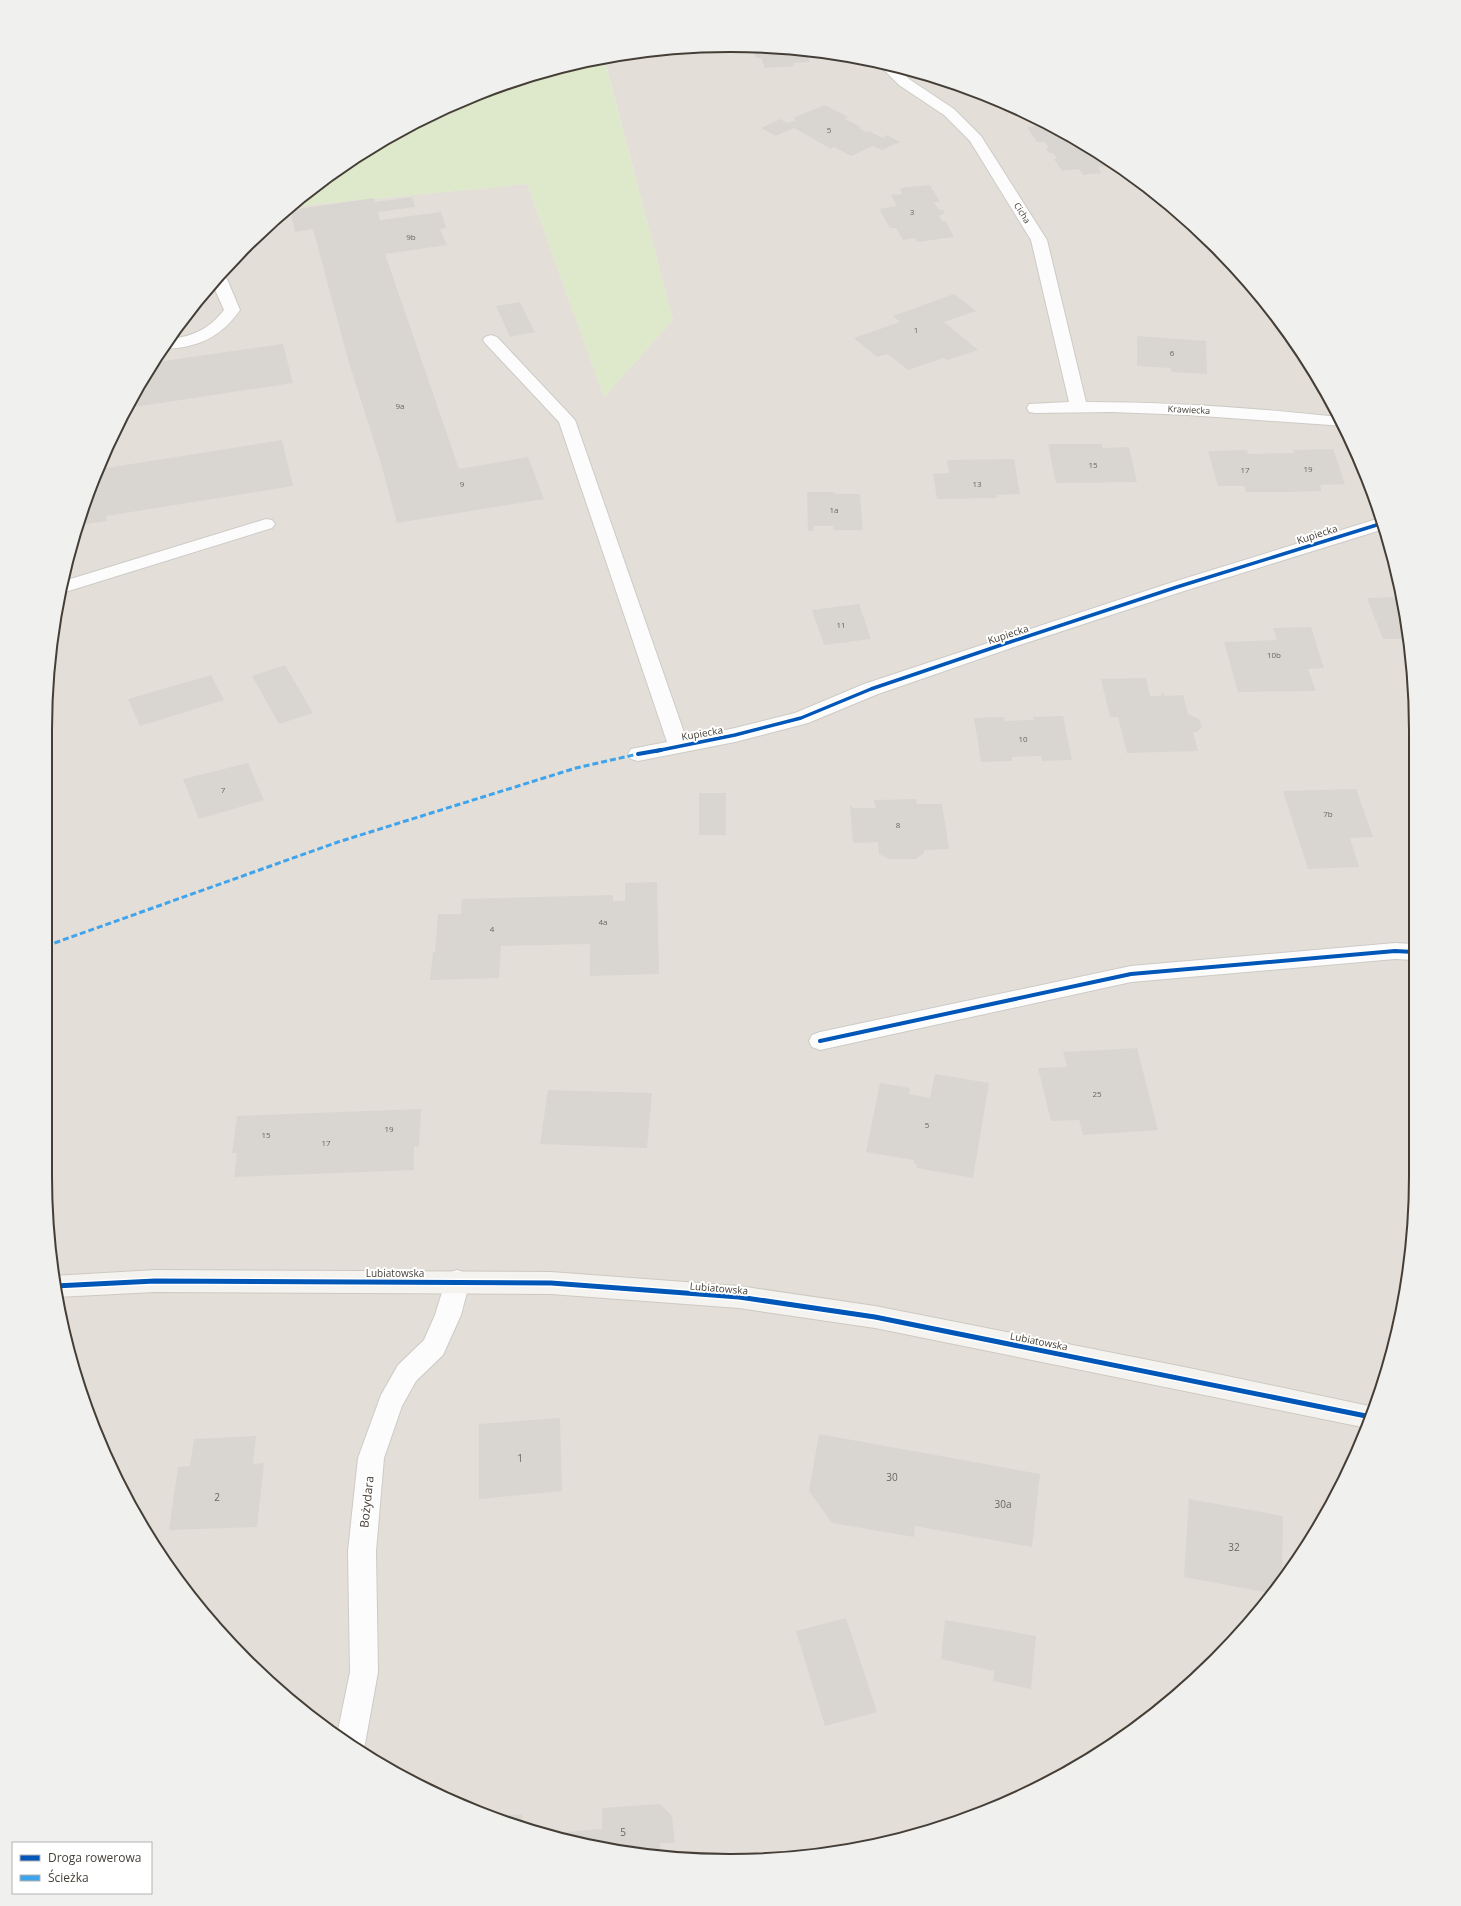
<svg xmlns="http://www.w3.org/2000/svg" width="1461" height="1906" viewBox="0 0 1461 1906" font-family="'Open Sans',sans-serif">
	<style>
		.residential { fill: #e3ded7 }
		.green { fill: #dee8ca }
		.building { fill: #d9d6d1 }
		.lines { fill: none; stroke-linecap: round; stroke-linejoin: round }
		.lane-casing { stroke: #cdcbc7; stroke-width: 2 }
		.street-casing { stroke: #cdcbc7; stroke-width: 2 }
		.secondary-casing { stroke: #cec9c0; stroke-width: 2 }
		.lane { fill: #fdfcfc; fill-rule: evenodd }
		.street { fill: #fdfcfc; fill-rule: evenodd }
		.secondary { fill: #f5f3ef; fill-rule: evenodd }
		.quiet { stroke: #3fa4eb; stroke-width: 3; stroke-dasharray: 6 3; stroke-linecap: butt }
		.cycleway-far2-casing { stroke: #fff; stroke-width: 5.5 }
		.cycleway-far1-casing { stroke: #fff; stroke-width: 6 }
		.cycleway-casing { stroke: #fff; stroke-width: 8 }
		.cycleway-far2 { stroke: #0057b8; stroke-width: 3.5 }
		.cycleway-far1 { stroke: #0057b8; stroke-width: 4 }
		.cycleway { stroke: #0057b8; stroke-width: 5 }
		.labels { text-anchor: middle; stroke-width: 4; stroke-linejoin: round; paint-order: stroke }
		.number-label { font-size: 8px; fill: #6a655e }
		.far-street-label { font-size: 9px; fill: #443e36; stroke: #fff }
		.street-label { font-size: 10px; fill: #443e36; stroke: #fff }
		.near-number-label { font-size: 10px; fill: #6a655e }
		.near-street-label { font-size: 12px; fill: #443e36; stroke: #fff }
		.rim { fill: none; stroke: #443e36; stroke-width: 2 }
	</style>
	<rect width="100%" height="100%" fill="#efede9"/>
	<polygon class="residential" points="731,45 864,58 993,97 1112,161 1215,246 1301,350 1345,428 1380,510 1410,641 1416,1175 1410,1265 1393,1353 1364,1438 1301,1556 1215,1660 1111,1746 1033,1790 951,1825 820,1855 731,1861 641,1855 553,1838 468,1809 388,1769 313,1719 246,1660 187,1593 137,1518 97,1438 68,1353 51,1265 45,1175 46,686 68,553 116,428 187,313 278,215 289,207 527,184 604,397 673,320 605,61 622,56"/>
	<polygon class="green" points="622,56 605,62 673,320 604,397 527,184 289,207 350,160 468,97 597,58"/>
	<g class="building">
		<polygon points="752,47 799,52 800,54 807,54 810,62 793,63 794,66 765,68 761,58 756,58"/>
		<polygon points="825,105 848,117 845,119 861,127 859,128 866,132 869,131 883,138 887,135 900,142 882,150 873,146 851,156 834,147 831,149 794,128 776,136 761,128 780,119 788,123 796,120 793,118"/>
		<polygon points="1045,125 1102,156 1109,166 1098,167 1101,173 1083,175 1079,169 1062,171 1054,159 1057,159 1054,154 1048,152 1046,149 1049,147 1045,142 1037,142 1027,127"/>
		<polygon points="930,185 940,202 934,202 938,209 943,210 945,213 939,216 942,221 945,221 954,237 917,242 915,238 903,240 896,228 890,228 879,209 897,206 891,195 902,194 900,188"/>
		<polygon points="412,197 415,207 378,212 380,220 441,212 446,228 440,229 447,245 385,254 459,469 528,457 544,499 397,523 380,460 349,363 313,229 295,232 290,210 374,198 375,202"/>
		<polygon points="954,294 976,311 944,322 978,350 947,360 943,358 908,370 888,354 877,357 854,338 900,322 893,316"/>
		<polygon points="520,302 535,332 510,337 496,306"/>
		<polygon points="1137,336 1206,341 1207,374 1171,372 1171,368 1137,366"/>
		<polygon points="283,344 293,383 128,408 156,362"/>
		<polygon points="282,440 293,486 106,516 107,521 79,525 100,469"/>
		<polygon points="1048,444 1102,444 1103,448 1129,447 1137,482 1056,483"/>
		<polygon points="1333,449 1345,484 1320,485 1322,491 1284,492 1246,492 1244,486 1218,486 1208,451 1247,450 1248,454 1294,453 1293,450"/>
		<polygon points="1014,459 1020,494 996,495 997,498 937,499 933,474 949,473 947,460"/>
		<polygon points="807,492 834,492 835,494 860,494 863,530 833,530 833,526 814,526 813,531 808,531"/>
		<polygon points="1400,597 1410,639 1383,639 1367,598"/>
		<polygon points="859,604 871,639 824,645 812,610"/>
		<polygon points="1311,627 1324,668 1308,669 1316,691 1238,692 1224,642 1277,640 1273,628"/>
		<polygon points="285,665 313,713 279,724 252,676"/>
		<polygon points="211,675 224,700 140,726 128,699"/>
		<polygon points="1146,678 1150,696 1161,696 1161,693 1164,693 1164,696 1183,695 1188,714 1199,719 1202,727 1197,732 1193,732 1198,751 1127,753 1118,717 1110,717 1101,679"/>
		<polygon points="1063,716 1072,760 1042,761 1041,756 1012,757 1012,761 981,762 974,718 1004,717 1005,721 1034,720 1033,717"/>
		<polygon points="248,763 264,800 199,819 183,779"/>
		<polygon points="1356,789 1373,837 1350,838 1359,867 1308,869 1283,791"/>
		<rect x="699" y="793" width="27" height="42"/>
		<polygon points="916,799 917,804 942,804 949,849 924,850 924,853 916,859 889,859 879,854 878,842 853,843 850,806 852,806 852,808 876,808 874,800"/>
		<polygon points="657,882 659,974 590,976 590,944 547,945 501,946 499,978 430,980 433,952 435,952 438,914 461,914 462,899 613,895 613,901 625,901 625,883"/>
		<polygon points="1137,1048 1158,1130 1083,1135 1079,1120 1051,1121 1038,1068 1067,1067 1063,1052"/>
		<polygon points="935,1074 989,1083 973,1178 917,1168 917,1165 914,1164 914,1160 866,1152 880,1083 910,1088 909,1094 930,1098"/>
		<polygon points="548,1090 652,1093 647,1148 540,1144"/>
		<polygon points="421,1109 419,1147 414,1146 414,1170 234,1177 237,1153 232,1153 237,1116"/>
		<polygon points="560,1418 562,1491 479,1499 479,1424"/>
		<polygon points="819,1434 1040,1474 1032,1547 915,1526 914,1537 832,1523 809,1491"/>
		<polygon points="256,1436 253,1464 264,1463 257,1527 169,1530 178,1467 190,1466 194,1439"/>
		<polygon points="1189,1499 1283,1516 1282,1579 1270,1593 1184,1577"/>
		<polygon points="846,1618 877,1712 825,1726 796,1631"/>
		<polygon points="945,1620 1036,1636 1031,1689 993,1681 994,1671 941,1659"/>
		<polygon points="1191,1669 1202,1671 1191,1680"/>
		<polygon points="660,1804 672,1816 675,1843 660,1843 661,1856 641,1855 543,1834 602,1829 602,1808"/>
		<polygon points="522,1814 523,1827 493,1817"/>
	</g>
	<g class="lines">
		<g class="lane-casing">
			<g id="lane">
				<path d="M222 275 227 279 240 310C225 331 209 342 184 347 178 348 171 349 165 348L171 339C194 336 209 329 224 310L213 285Z"/>
				<polygon points="266,519 272,520 275,524 272,528 62,593 64,581"/>
			</g>
		</g>
		<g class="street-casing">
			<g id="street">
				<path d="M881 63 898 68 909 79 954 109 981 136 1047 240 1086 402C1171 402 1255 408 1339 417L1345 426 1188 415 1112 412 1035 413 1029 412 1027 408 1029 404 1069 402 1031 240 970 141 944 115 899 85 882 68 880 65Z"/>
				<polygon points="491,335 497,337 575,420 686,738 735,728 795,713 864,684 1000,639 1170,583 1377,519 1381,518 1384,529 1184,591 1014,647 878,694 808,723 735,742 638,761 631,759 628,754 631,749 667,742 559,422 485,343 483,340 485,337"/>
				<polygon points="1395,943 1413,944 1414,960 1395,959 1131,982 820,1050 812,1047 809,1041 812,1035 820,1032 1131,966"/>
				<polygon points="457,1270 466,1273 470,1281 461,1315 443,1355 416,1381 402,1406 384,1458 376,1551 378,1672 365,1744 362,1752 337,1735 350,1672 348,1551 358,1458 381,1395 398,1365 424,1340 435,1315 448,1273"/>
			</g>
		</g>
		<g class="secondary-casing">
			<polygon id="secondary" points="155,1270 551,1272 739,1286 875,1306 1189,1368 1374,1407 1367,1428 875,1328 739,1308 551,1294 155,1292 57,1297 53,1276"/>
		</g>
		<use href="#lane" class="lane"/>
		<use href="#street" class="street"/>
		<use href="#secondary" class="secondary"/>
		<polyline class="quiet" points="46,946 338,842 576,768 638,754"/>
		<g class="cycleway-far2-casing">
			<polyline id="cycleway-far2" points="656,751 735,735 801,718 871,689 1007,643 1177,587 1383,523"/>
		</g>
		<g class="cycleway-far1-casing">
			<g id="cycleway-far1">
				<polyline points="638,754 661,750"/>
				<polyline points="820,1041 1131,974 1395,951 1414,952"/>
			</g>
		</g>
		<g class="cycleway-casing">
			<polyline id="cycleway" points="55,1286 155,1281 551,1283 739,1297 875,1317 1371,1417"/>
		</g>
		<use href="#cycleway-far2" class="cycleway-far2"/>
		<use href="#cycleway-far1" class="cycleway-far1"/>
		<use href="#cycleway" class="cycleway"/>
	</g>
	<g class="labels">
		<g class="number-label">
			<text x="829" y="133">5</text>
			<text x="912" y="215">3</text>
			<text x="411" y="240">9b</text>
			<text x="916" y="333">1</text>
			<text x="1172" y="356">6</text>
			<text x="400" y="409">9a</text>
			<text x="1093" y="468">15</text>
			<text x="1308" y="472">19</text>
			<text x="1245" y="473">17</text>
			<text x="462" y="487">9</text>
			<text x="977" y="487">13</text>
			<text x="834" y="513">1a</text>
			<text x="841" y="628">11</text>
			<text x="1274" y="658">10b</text>
			<text x="1023" y="742">10</text>
			<text x="223" y="793">7</text>
			<text x="1328" y="817">7b</text>
			<text x="898" y="828">8</text>
			<text x="603" y="925">4a</text>
			<text x="492" y="932">4</text>
			<text x="1097" y="1097">25</text>
			<text x="927" y="1128">5</text>
			<text x="389" y="1132">19</text>
			<text x="266" y="1138">15</text>
			<text x="326" y="1146">17</text>
		</g>
		<g class="far-street-label">
			<text transform="translate(1022 213) rotate(58)" y="3">Cicha</text>
			<text transform="translate(1189 410) rotate(3)" y="3">Krawiecka</text>
		</g>
		<g class="street-label">
			<text transform="translate(1317 534) rotate(-18)" y="4">Kupiecka</text>
			<text transform="translate(1008 634) rotate(-18)" y="4">Kupiecka</text>
			<text transform="translate(702 733) rotate(-10)" y="4">Kupiecka</text>
			<text x="395" y="1277">Lubiatowska</text>
			<text transform="translate(719 1288) rotate(5)" y="4">Lubiatowska</text>
			<text transform="translate(1039 1341) rotate(11)" y="4">Lubiatowska</text>
		</g>
		<g class="near-number-label">
			<text x="520" y="1462">1</text>
			<text x="892" y="1481">30</text>
			<text x="217" y="1501">2</text>
			<text x="1003" y="1508">30a</text>
			<text x="1234" y="1551">32</text>
			<text x="623" y="1836">5</text>
		</g>
		<g class="near-street-label">
			<text transform="translate(367 1502) rotate(-84)" y="4">Bożydara</text>
		</g>
	</g>
	<path d="M0 0H1461V1906H0ZM730 52H731A678 678 0 0 1 1409 730V1176A678 678 0 0 1 731 1854H730A678 678 0 0 1 52 1176V730A678 678 0 0 1 730 52Z" fill="#f0f0ef" fill-rule="evenodd"/>
	<path class="rim" d="M730 52H731A678 678 0 0 1 1409 730V1176A678 678 0 0 1 731 1854H730A678 678 0 0 1 52 1176V730A678 678 0 0 1 730 52Z"/>
	<rect x="12" y="1842" width="140" height="52" fill="#ffffff" stroke="#b4b2af"/>
	<rect x="20" y="1855" width="20" height="6" fill="#0057b8" stroke="#b4b2af"/>
	<text x="48" y="1862" font-size="12" fill="#443e36">Droga rowerowa</text>
	<rect x="20" y="1875" width="20" height="6" fill="#3fa4eb" stroke="#b4b2af"/>
	<text x="48" y="1882" font-size="12" fill="#443e36">Ścieżka</text>
</svg>
